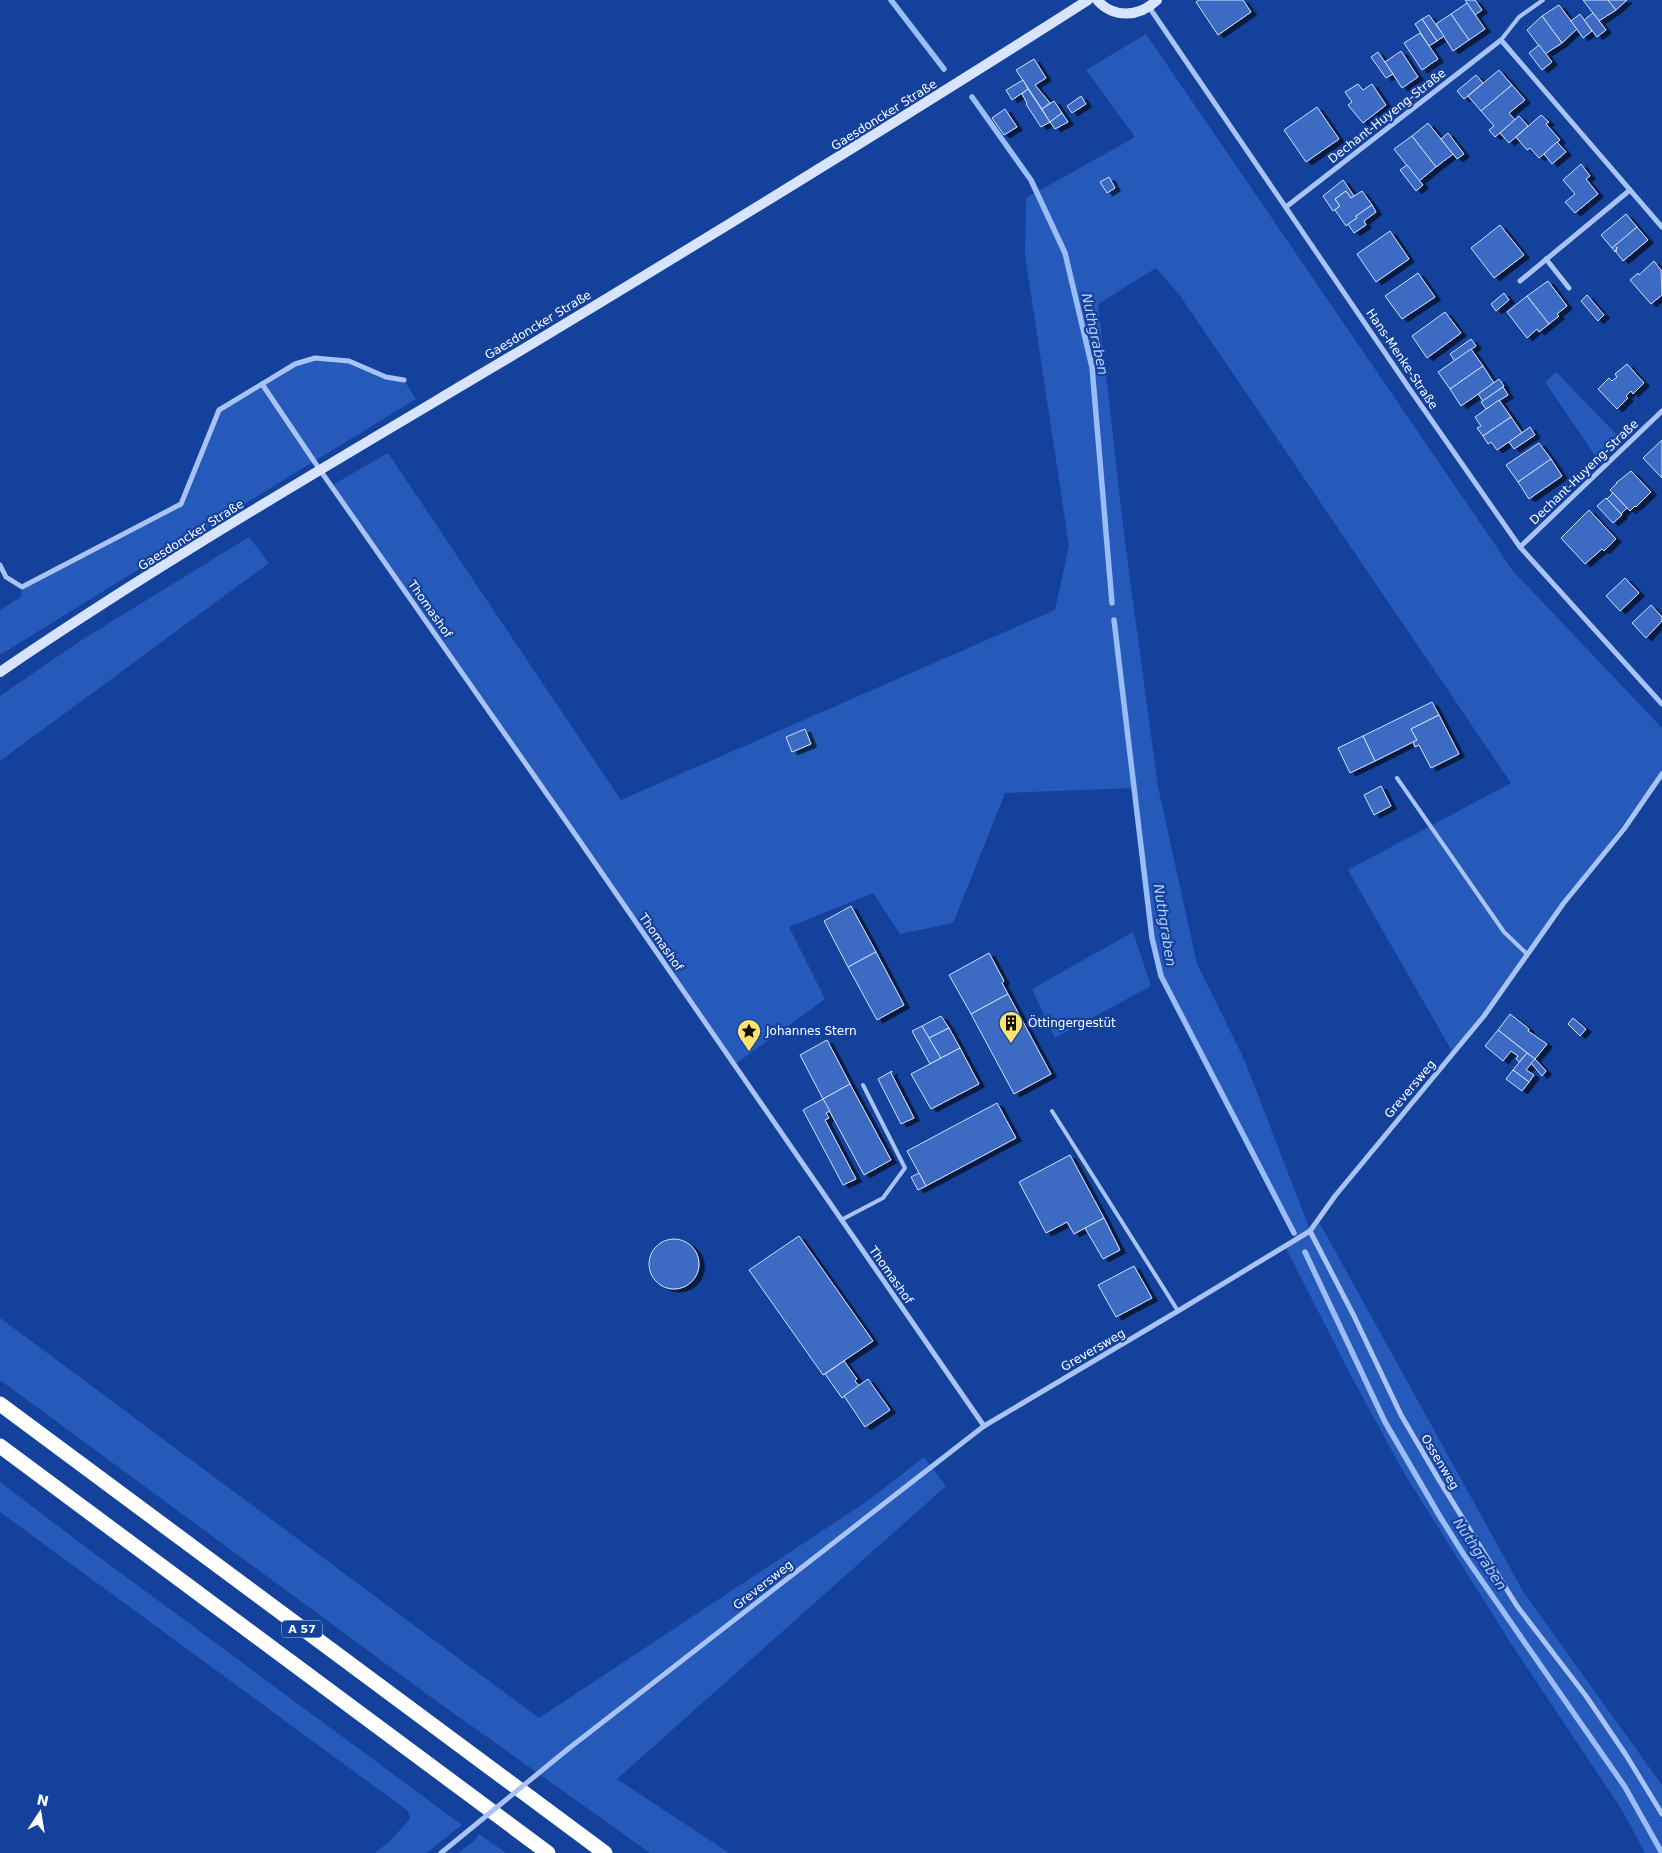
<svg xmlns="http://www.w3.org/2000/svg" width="1662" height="1853" viewBox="0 0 1662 1853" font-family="'DejaVu Sans',sans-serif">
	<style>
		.green { fill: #265aba }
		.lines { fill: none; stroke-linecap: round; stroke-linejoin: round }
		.stream { stroke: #9abcf7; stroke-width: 5.5 }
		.building { fill: #3c6ac3; stroke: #d0e0fd; filter: url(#shadow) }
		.service { stroke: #a8c3f4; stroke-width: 4 }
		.minor { stroke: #a8c3f4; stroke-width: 5 }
		.secondary { stroke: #d8e4fd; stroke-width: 10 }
		.motorway { stroke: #fff; stroke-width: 15 }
		.minor-bridge { stroke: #a8c3f4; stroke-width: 5 }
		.labels { text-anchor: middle; stroke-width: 4.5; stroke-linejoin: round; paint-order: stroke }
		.shield { fill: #13419c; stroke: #b8c6e1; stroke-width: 1 }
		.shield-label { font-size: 11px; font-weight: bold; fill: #fff }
		.street-label { font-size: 12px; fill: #fff; stroke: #13419c }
		.poi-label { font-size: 12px; fill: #fff; stroke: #13419c; text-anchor: start }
		.water-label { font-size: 14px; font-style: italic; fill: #b5cefa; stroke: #13419c }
	</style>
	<defs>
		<filter id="shadow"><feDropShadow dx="5.5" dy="3" stdDeviation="0" flood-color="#0009"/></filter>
	</defs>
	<rect width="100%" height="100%" fill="#13419c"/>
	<g class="green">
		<polygon points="1146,34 1513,571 1662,728 1662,772 1453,1053 1348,870 1511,783 1181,297 1156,268 1098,304 1125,542 1158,787 1197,964 1244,1059 1310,1230 1318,1220 1524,1593 1662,1785 1662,1853 1645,1853 1622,1810 1512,1645 1404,1473 1349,1372 1285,1246 1297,1238 1161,976 1152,938 1134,788 1005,793 953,923 900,934 873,893 789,927 825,999 734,1065 331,486 388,453 621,800 1055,610 1069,546 1025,255 1026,198 1135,137 1086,70"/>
		<polygon points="315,358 349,361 389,377 404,380 416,399 285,479 0,655 0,610 21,597 22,587 181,504 219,410 295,364"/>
		<polygon points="1556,372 1618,436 1596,457 1545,382"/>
		<polygon points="249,537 269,563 0,761 0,696 80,641"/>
		<polygon points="1133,932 1151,986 1055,1038 1032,989"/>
		<polygon points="0,1318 539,1718 869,1500 924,1457 946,1486 617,1779 729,1853 650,1853 435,1700 0,1380"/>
		<polygon points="0,1482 91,1551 462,1825 426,1853 375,1853 390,1841 410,1819 408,1811 0,1512"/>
		<polygon points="479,1834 506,1853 458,1853 474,1841"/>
	</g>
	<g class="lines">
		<g class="stream">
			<polyline points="891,0 944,69"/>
			<polyline points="972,97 1031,180 1065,253 1092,367 1112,603"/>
			<polyline points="1114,620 1152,938 1161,976 1294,1233"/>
			<polyline points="1305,1252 1385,1422 1439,1515 1464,1555 1625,1787 1662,1853"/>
		</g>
	</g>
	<g class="building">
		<polygon points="1199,0 1243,0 1251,12 1218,35 1196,2"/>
		<polygon points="1465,0 1475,0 1482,10 1475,15"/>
		<polygon points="1583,0 1608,0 1616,10 1599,21"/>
		<polygon points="1608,0 1627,0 1616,10"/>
		<polygon points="1467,3 1485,29 1469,40 1451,14"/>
		<polygon points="1559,5 1577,29 1562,43 1542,16"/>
		<polygon points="1593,13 1606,30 1597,37 1584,20"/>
		<polygon points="1451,14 1469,40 1453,51 1436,24"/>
		<polygon points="1580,14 1592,31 1583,38 1571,21"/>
		<polygon points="1429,15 1444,36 1437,41 1422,19"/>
		<polygon points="1542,16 1562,43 1545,54 1527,30"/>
		<polygon points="1422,19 1437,41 1429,46 1415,24"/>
		<polygon points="1420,33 1438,59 1422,70 1404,43"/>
		<polygon points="1539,45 1552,62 1542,70 1529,53"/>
		<polygon points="1401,51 1418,77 1402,88 1385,62"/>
		<polygon points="1378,52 1393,74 1386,78 1371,57"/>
		<polygon points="1034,59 1046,78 1035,85 1050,103 1042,109 1016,70"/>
		<polygon points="1499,70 1512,85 1481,111 1468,96"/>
		<polygon points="1476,75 1483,83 1464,99 1457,91"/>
		<polygon points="1023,80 1028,89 1012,100 1006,90"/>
		<polygon points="1358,84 1363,90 1372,84 1386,105 1363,123 1348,105 1352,102 1345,92"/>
		<polygon points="1512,85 1525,100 1509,113 1515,120 1495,137 1489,130 1494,126 1481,111"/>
		<polygon points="1028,89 1050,122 1041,127 1026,104 1027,103 1022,94"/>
		<polygon points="1081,96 1086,104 1072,113 1067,106"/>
		<polygon points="1054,101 1062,113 1050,122 1042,109"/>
		<polygon points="1317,107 1339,139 1306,162 1284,130"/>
		<polygon points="1005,109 1017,127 1004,135 992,118"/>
		<polygon points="1062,113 1068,122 1055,129 1050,122"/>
		<polygon points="1541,115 1549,122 1546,124 1560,140 1539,158 1530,148 1527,150 1516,137"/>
		<polygon points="1519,116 1528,126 1509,143 1500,133"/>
		<polygon points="1428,123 1453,154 1436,167 1412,136"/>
		<polygon points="1448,133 1464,154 1457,159 1441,139"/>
		<polygon points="1412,136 1436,167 1419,181 1394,149"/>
		<polygon points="1557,142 1566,152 1552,164 1544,154"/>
		<polygon points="1581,164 1590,176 1586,179 1598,194 1575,213 1565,202 1575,194 1563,180"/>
		<polygon points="1407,165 1423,185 1416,191 1400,170"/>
		<polygon points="1109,177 1115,188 1107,193 1100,182"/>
		<polygon points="1343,180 1354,196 1351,198 1346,191 1335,199 1340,206 1333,211 1323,196"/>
		<polygon points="1346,191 1351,198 1362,191 1372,205 1356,216 1357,218 1346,226 1335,210 1340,206 1335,199"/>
		<polygon points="1372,205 1376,212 1364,221 1366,225 1354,233 1348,224 1357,218 1356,216"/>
		<polygon points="1626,214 1637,227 1612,248 1601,235"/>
		<polygon points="1500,225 1524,255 1494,278 1471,248"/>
		<polygon points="1637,227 1648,240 1623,261 1616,252 1617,247 1615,252 1612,248"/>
		<polygon points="1390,231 1409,259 1376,282 1357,254"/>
		<polygon points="1654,261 1661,270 1662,295 1651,304 1630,280 1638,273 1639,275"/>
		<polygon points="1418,273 1435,297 1402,319 1385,296"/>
		<polygon points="1548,281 1567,306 1557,314 1559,316 1549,324 1527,296"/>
		<polygon points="1504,293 1509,300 1496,311 1491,304"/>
		<polygon points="1587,295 1604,315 1598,321 1581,301"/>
		<polygon points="1527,296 1549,324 1539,332 1537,329 1527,338 1507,312"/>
		<polygon points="1445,312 1461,333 1427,358 1412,336"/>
		<polygon points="1471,339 1476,346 1455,361 1450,354"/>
		<polygon points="1471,349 1483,366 1450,389 1438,372"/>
		<polygon points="1627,364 1644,383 1633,394 1631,391 1626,396 1628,398 1617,409 1598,389 1609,378 1612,381 1617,377 1615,374"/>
		<polygon points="1483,366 1494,383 1461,406 1450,389"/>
		<polygon points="1499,379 1504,386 1483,401 1478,394"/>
		<polygon points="1503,387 1508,395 1486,409 1481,402"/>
		<polygon points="1499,400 1511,417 1483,436 1477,428 1481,426 1475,417"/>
		<polygon points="1511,417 1522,433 1497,450 1491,442 1488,444 1483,436"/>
		<polygon points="1530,427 1535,435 1514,449 1509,442"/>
		<polygon points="1662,440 1662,478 1643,458"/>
		<polygon points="1539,443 1551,459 1518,482 1506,465"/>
		<polygon points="1551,459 1562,476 1529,499 1518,482"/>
		<polygon points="1631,471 1651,492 1636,507 1635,506 1630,511 1610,490 1617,483 1616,483"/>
		<polygon points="1613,493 1627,508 1621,514 1607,499"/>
		<polygon points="1606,498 1622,515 1613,523 1597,506"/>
		<polygon points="1589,510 1616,539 1604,551 1602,549 1585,564 1561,538"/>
		<polygon points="1625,578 1639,593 1620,611 1606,596"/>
		<polygon points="1651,605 1662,617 1662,621 1646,638 1632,623"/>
		<polygon points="1432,702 1439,715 1411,729 1417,740 1375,761 1363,736"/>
		<polygon points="1439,715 1459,754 1431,768 1419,745 1415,747 1413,742 1417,740 1411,729"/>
		<polygon points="805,729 811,744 792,752 786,737"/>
		<polygon points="1363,736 1375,761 1350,773 1338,748"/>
		<polygon points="1381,786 1391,806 1374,815 1364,795"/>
		<polygon points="851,906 876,952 848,967 824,921"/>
		<polygon points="876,952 904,1005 877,1020 848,967"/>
		<polygon points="989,953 1004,981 1002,983 1008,994 971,1014 949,975"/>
		<polygon points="1008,994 1051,1074 1014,1094 971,1014"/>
		<polygon points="1510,1014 1529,1029 1528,1031 1547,1044 1535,1059 1498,1030"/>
		<polygon points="941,1016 949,1028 929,1038 922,1026"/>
		<polygon points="1573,1018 1586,1029 1580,1036 1568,1024"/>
		<polygon points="922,1026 941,1058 930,1064 912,1031"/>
		<polygon points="949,1028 960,1048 941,1058 929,1038"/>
		<polygon points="1498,1030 1527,1053 1519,1062 1516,1059 1518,1056 1511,1051 1503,1061 1485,1046"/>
		<polygon points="827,1040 850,1084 823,1099 800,1055"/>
		<polygon points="960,1048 979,1084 931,1109 911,1074"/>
		<polygon points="1527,1053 1535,1059 1526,1070 1534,1075 1529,1082 1513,1070"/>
		<polygon points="1535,1059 1546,1071 1542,1076 1531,1063"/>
		<polygon points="1513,1070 1529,1082 1522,1091 1506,1079"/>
		<polygon points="892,1071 891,1073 914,1118 901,1124 878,1079"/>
		<polygon points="850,1084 891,1160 864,1175 823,1099"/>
		<polygon points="823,1099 830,1111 826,1113 829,1118 825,1120 856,1179 843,1185 803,1110"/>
		<polygon points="997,1103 1016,1138 926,1186 907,1151"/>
		<polygon points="1070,1155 1104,1218 1074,1234 1067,1222 1046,1233 1019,1182"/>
		<polygon points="919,1173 926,1186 918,1190 911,1177"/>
		<polygon points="1104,1218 1120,1250 1103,1259 1085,1228"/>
		<polygon points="799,1236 873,1341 823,1375 749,1270"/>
		<circle cx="674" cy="1264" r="25"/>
		<polygon points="1134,1266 1152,1298 1116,1317 1098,1285"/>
		<polygon points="844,1361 857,1379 855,1381 859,1386 842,1398 825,1374"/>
		<polygon points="868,1379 890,1410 865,1427 844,1396"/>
	</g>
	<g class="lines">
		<g class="service">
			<polyline points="1501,40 1519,17 1543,0"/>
			<polyline points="1397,778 1504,932 1527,954"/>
			<polyline points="1052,1111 1178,1311"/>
			<polyline points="841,1220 883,1198 905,1168 863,1085"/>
		</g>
		<g class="minor">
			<polyline points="1149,7 1409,388 1520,547 1662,704"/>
			<polyline points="1286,207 1501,40 1662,227"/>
			<polyline points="1546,259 1569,288"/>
			<polyline points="1520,281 1630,190"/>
			<polyline points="262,384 320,470 577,837 984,1426"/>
			<polyline points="1520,547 1662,411"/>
			<polyline points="0,565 6,577 22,587 181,504 219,410 295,364 315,358 349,361 386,377 404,380"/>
			<polyline points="1310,1231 1354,1316 1401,1415 1439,1480 1517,1606 1586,1696 1626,1755 1662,1814"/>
			<polyline points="568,1749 984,1426 1178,1311 1310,1231 1335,1196 1484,1016 1563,904 1624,829 1662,774"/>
		</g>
		<g class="secondary">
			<path d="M1097 0C1114 19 1139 17 1157 0"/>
			<path d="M0 672C170 556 349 453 525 348 714 234 902 119 1088 0"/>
		</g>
		<g class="motorway">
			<polyline points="0,1404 605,1853"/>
			<polyline points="0,1446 548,1853"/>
		</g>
		<polyline class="minor-bridge" points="441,1853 568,1749"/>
	</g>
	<defs>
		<g id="building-pin" transform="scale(1.25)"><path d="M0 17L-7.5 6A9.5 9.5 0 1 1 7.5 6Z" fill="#ffe36b" stroke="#13419c"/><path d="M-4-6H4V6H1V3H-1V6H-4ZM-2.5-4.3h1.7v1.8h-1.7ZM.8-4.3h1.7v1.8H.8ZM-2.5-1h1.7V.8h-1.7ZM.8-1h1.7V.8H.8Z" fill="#111"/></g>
		<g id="sight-pin" transform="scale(1.25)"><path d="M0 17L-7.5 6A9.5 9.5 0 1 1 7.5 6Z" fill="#ffe36b" stroke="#13419c"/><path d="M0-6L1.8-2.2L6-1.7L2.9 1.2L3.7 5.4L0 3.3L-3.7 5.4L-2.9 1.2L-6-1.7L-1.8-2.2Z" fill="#111"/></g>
	</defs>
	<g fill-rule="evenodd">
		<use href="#building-pin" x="1011" y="1023"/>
		<use href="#sight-pin" x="749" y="1031"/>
	</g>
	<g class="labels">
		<rect class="shield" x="282" y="1620.5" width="40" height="17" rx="4"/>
		<g class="shield-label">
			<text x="302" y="1633">A 57</text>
		</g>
		<g class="street-label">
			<text transform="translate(884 115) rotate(-32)" y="4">Gaesdoncker Straße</text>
			<text transform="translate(1387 116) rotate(-38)" y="4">Dechant-Huyeng-Straße</text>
			<text transform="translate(538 325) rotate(-31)" y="4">Gaesdoncker Straße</text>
			<text transform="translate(1402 359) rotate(56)" y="4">Hans-Menke-Straße</text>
			<text transform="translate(1584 472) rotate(-44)" y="4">Dechant-Huyeng-Straße</text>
			<text transform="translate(191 535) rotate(-32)" y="4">Gaesdoncker Straße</text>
			<text transform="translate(430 609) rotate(55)" y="4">Thomashof</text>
			<text transform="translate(661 942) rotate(55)" y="4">Thomashof</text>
			<text transform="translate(1410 1089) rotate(-50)" y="4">Greversweg</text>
			<text transform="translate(891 1275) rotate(55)" y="4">Thomashof</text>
			<text transform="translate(1093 1350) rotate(-30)" y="4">Greversweg</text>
			<text transform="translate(1440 1462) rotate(59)" y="4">Ossenweg</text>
			<text transform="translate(763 1585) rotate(-38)" y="4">Greversweg</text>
		</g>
		<g class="poi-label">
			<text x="1028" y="1027">Öttingergestüt</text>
			<text x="766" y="1035">Johannes Stern</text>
		</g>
		<g class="water-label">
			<text transform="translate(1095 334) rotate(78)" y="5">Nuthgraben</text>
			<text transform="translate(1165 925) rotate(81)" y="5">Nuthgraben</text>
			<text transform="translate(1480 1554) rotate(56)" y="5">Nuthgraben</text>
		</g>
	</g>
	<g transform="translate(40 1813) rotate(12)" stroke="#13419c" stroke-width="4" paint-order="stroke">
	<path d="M0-4L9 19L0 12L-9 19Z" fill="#ffffff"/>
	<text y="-8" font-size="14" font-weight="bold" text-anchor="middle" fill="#ffffff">N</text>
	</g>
</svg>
